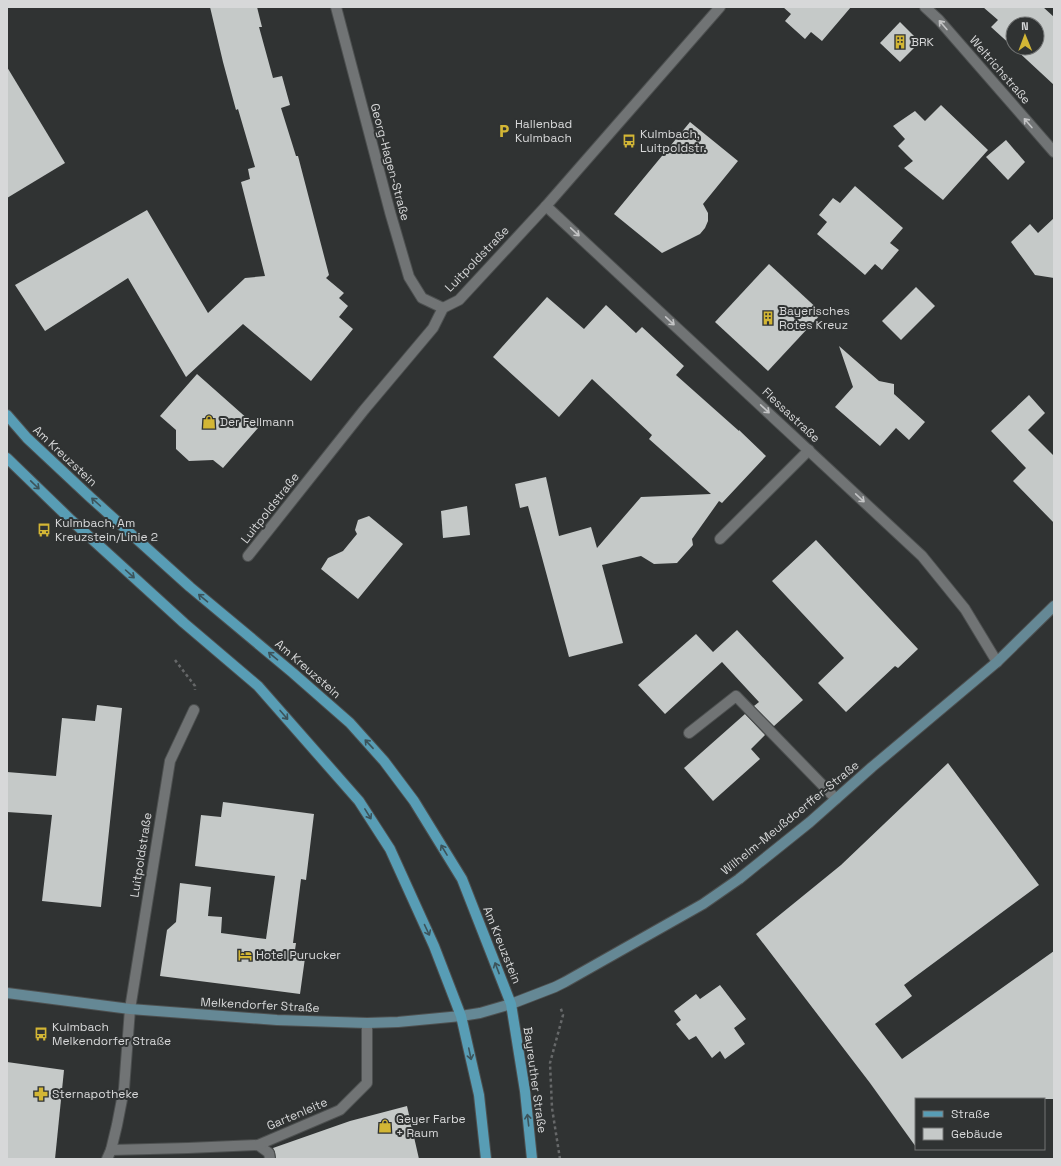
<svg xmlns="http://www.w3.org/2000/svg" width="1061" height="1166" viewBox="0 0 1061 1166" font-family="'Space Grotesk',sans-serif">
	<style>
		.building { fill: #c5c9c8 }
		.lines { fill: none; stroke-linecap: round; stroke-linejoin: round }
		.lane-casing { stroke: #4d5050; stroke-width: 12 }
		.street-casing { stroke: #4d5050; stroke-width: 12 }
		.secondary-casing { stroke: #4d5050; stroke-width: 12 }
		.primary-casing { stroke: #4d5050; stroke-width: 12 }
		.path { stroke: #666869; stroke-width: 2.5; stroke-dasharray: 3 3; stroke-linecap: butt }
		.lane { stroke: #717475; stroke-width: 10 }
		.street { stroke: #717475; stroke-width: 10 }
		.secondary { stroke: #658895; stroke-width: 10 }
		.primary { stroke: #589db5; stroke-width: 10 }
		.oneway { stroke: #c3c4c5 }
		.oneway2 { stroke: #3c535a }
		.labels { text-anchor: middle; stroke-width: 4; stroke-linejoin: round; paint-order: stroke }
		.poi-label { font-size: 12px; fill: #d7d8d9; stroke: #303333; text-anchor: start }
		.street-label { font-size: 12px; fill: #d7d8d9; stroke: #303333 }
	</style>
	<rect width="100%" height="100%" fill="#303333"/>
	<g class="building">
		<polygon points="210,7 257,7 262,27 259,27 273,78 282,76 290,105 281,108 296,156 298,156 329,275 326,278 344,293 339,298 348,306 339,317 353,329 311,381 243,324 186,377 128,278 45,331 15,285 147,210 208,313 245,278 265,276 241,182 250,179 248,169 255,167 238,109 236,110 223,62"/>
		<polygon points="783,7 851,7 822,41 811,32 805,39 785,21 791,14"/>
		<polygon points="983,7 1043,7 1054,17 1054,85 1014,48 1037,48 1037,24 1013,24 1013,47 991,27 998,20"/>
		<polygon points="900,22 920,42 900,62 880,43"/>
		<polygon points="7,67 65,163 7,198"/>
		<polygon points="941,105 988,150 943,200 904,168 913,161 898,146 905,139 893,126 915,111 925,121"/>
		<polygon points="690,122 738,161 703,204 708,213 708,221 705,228 700,234 662,253 614,214"/>
		<polygon points="1006,140 1025,162 1008,180 986,157"/>
		<polygon points="855,186 903,228 890,243 899,250 882,270 875,264 865,275 817,234 827,222 819,215 833,198 840,203"/>
		<polygon points="1054,218 1054,278 1035,275 1011,242 1030,224 1038,233"/>
		<polygon points="769,264 822,313 768,371 715,322"/>
		<polygon points="916,287 935,306 901,340 882,321"/>
		<polygon points="547,297 584,329 606,305 636,333 642,327 684,366 676,375 739,431 739,430 766,456 722,503 719,501 692,539 693,545 677,563 654,564 641,556 602,565 623,643 569,657 528,506 520,508 515,484 546,477 559,536 591,527 597,548 641,497 711,494 649,439 652,435 592,379 559,417 493,357"/>
		<polygon points="839,346 879,381 894,384 894,394 925,422 909,440 896,428 880,446 835,407 853,387"/>
		<polygon points="197,374 258,428 223,468 213,460 189,461 176,449 176,430 160,416"/>
		<polygon points="1029,395 1045,413 1028,430 1054,456 1054,523 1013,481 1026,468 991,431"/>
		<polygon points="467,506 470,535 443,538 441,511"/>
		<polygon points="369,516 403,544 358,599 321,569 328,558 343,551 357,534 355,530 358,520"/>
		<polygon points="816,540 918,649 898,668 895,666 846,712 818,683 844,658 772,581"/>
		<polygon points="737,630 803,700 774,726 754,706 759,702 722,662 665,714 638,685 696,634 713,652"/>
		<polygon points="97,705 122,708 101,907 42,901 52,815 7,812 7,772 56,776 62,718 95,721"/>
		<polygon points="745,714 765,735 751,749 760,759 713,801 684,768"/>
		<polygon points="948,763 1039,885 904,985 912,996 875,1024 902,1059 1054,951 1054,1099 916,1099 916,1147 870,1083 756,934 841,865"/>
		<polygon points="223,802 314,814 306,880 301,879 293,943 296,943 294,957 305,958 300,994 160,976 167,930 176,922 180,883 211,887 208,916 222,917 221,933 266,939 275,876 195,866 201,815 221,817"/>
		<polygon points="720,985 746,1019 734,1028 745,1044 725,1059 720,1051 712,1058 696,1036 689,1040 676,1024 681,1020 674,1011 696,994 700,999"/>
		<polygon points="7,1062 64,1070 55,1159 7,1159"/>
		<polygon points="407,1106 419,1159 276,1159 275,1152 273,1148 350,1121"/>
	</g>
	<g class="lines">
		<g class="lane-casing">
			<g id="lane">
				<polyline points="720,539 809,450"/>
				<polyline points="689,733 736,696 836,799"/>
			</g>
		</g>
		<g class="street-casing">
			<g id="street">
				<polyline points="336,7 390,212 409,277 422,298 443,308"/>
				<polyline points="925,7 939,20 1054,152"/>
				<polyline points="546,206 922,556 965,609 997,662"/>
				<polyline points="248,556 364,410 433,328 443,308 459,300 546,206 720,7"/>
				<polyline points="258,1145 269,1153 270,1159"/>
				<polyline points="111,1150 188,1148 258,1145 340,1110 367,1083 367,1023"/>
				<polyline points="107,1159 111,1150 117,1125 124,1089 130,1009 170,761 194,710"/>
			</g>
		</g>
		<g class="secondary-casing">
			<polyline id="secondary" points="7,993 130,1009 277,1020 367,1023 398,1022 461,1016 480,1013 511,1004 555,987 565,982 703,904 739,879 810,822 872,767 997,662 1054,606"/>
		</g>
		<g class="primary-casing">
			<g id="primary">
				<polyline points="7,415 27,438 90,497 190,587 293,673 350,723 384,761 414,801 462,879 511,1004 525,1091 532,1159"/>
				<polyline points="7,458 71,520 184,623 258,686 359,801 390,849 434,946 461,1016 479,1095 486,1159"/>
			</g>
		</g>
		<g class="path">
			<polyline points="175,660 195,686 195,690"/>
			<polyline points="560,1159 552,1108 550,1063 563,1015 560,1006"/>
		</g>
		<use href="#lane" class="lane"/>
		<use href="#street" class="street"/>
		<use href="#secondary" class="secondary"/>
		<use href="#primary" class="primary"/>
	</g>
	<defs><path id="oneway-shaft" d="M-6 0H5M1.5-3L5.5 0L1.5 3" fill="none" stroke-width="1.6" stroke-linecap="round" stroke-linejoin="round"/></defs>
	<g class="oneway">
		<use href="#oneway-shaft" transform="translate(943 25) rotate(-131)"/>
		<use href="#oneway-shaft" transform="translate(1028 123) rotate(-131)"/>
		<use href="#oneway-shaft" transform="translate(575 232) rotate(43)"/>
		<use href="#oneway-shaft" transform="translate(670 321) rotate(43)"/>
		<use href="#oneway-shaft" transform="translate(765 409) rotate(43)"/>
		<use href="#oneway-shaft" transform="translate(860 498) rotate(43)"/>
	</g>
	<g class="oneway2">
		<use href="#oneway-shaft" transform="translate(35 485) rotate(44)"/>
		<use href="#oneway-shaft" transform="translate(96 502) rotate(-138)"/>
		<use href="#oneway-shaft" transform="translate(130 574) rotate(42)"/>
		<use href="#oneway-shaft" transform="translate(203 598) rotate(-140)"/>
		<use href="#oneway-shaft" transform="translate(273 656) rotate(-140)"/>
		<use href="#oneway-shaft" transform="translate(284 715) rotate(49)"/>
		<use href="#oneway-shaft" transform="translate(369 744) rotate(-133)"/>
		<use href="#oneway-shaft" transform="translate(368 814) rotate(58)"/>
		<use href="#oneway-shaft" transform="translate(444 850) rotate(-121)"/>
		<use href="#oneway-shaft" transform="translate(427 930) rotate(65)"/>
		<use href="#oneway-shaft" transform="translate(497 968) rotate(-111)"/>
		<use href="#oneway-shaft" transform="translate(470 1054) rotate(78)"/>
		<use href="#oneway-shaft" transform="translate(528 1120) rotate(-97)"/>
	</g>
	<defs>
		<g id="building-bare" transform="scale(1.08)"><path d="M-4-6H4V6H1V3H-1V6H-4ZM-2.5-4.3h1.7v1.8h-1.7ZM.8-4.3h1.7v1.8H.8ZM-2.5-1h1.7V.8h-1.7ZM.8-1h1.7V.8H.8Z" fill="#d3b635" stroke="#303333" stroke-width="2.5" paint-order="stroke"/></g>
		<g id="parking-bare" transform="scale(1.08)"><path d="M-3.5-5.5H1a3.5 3.5 0 0 1 0 7H-1V5.5H-3.5ZM-1-3.4V-.6H.8a1.4 1.4 0 0 0 0-2.8Z" fill="#d3b635" stroke="#303333" stroke-width="2.5" paint-order="stroke"/></g>
		<g id="bus-bare" transform="scale(1.08)"><path d="M-5-6H5V4H4V6H2V4H-2V6H-4V4H-5ZM-3.5-4V0h7V-4ZM-3.5 1.2v1.5H-2V1.2ZM2 1.2v1.5H3.5V1.2Z" fill="#d3b635" stroke="#303333" stroke-width="2.5" paint-order="stroke"/></g>
		<g id="shop-bare" transform="scale(1.08)"><path d="M-5-2.5h2.3a2.7 3.5 0 0 1 5.4 0H5L5.5 6h-11ZM-1.5-2.5h3a1.5 2.3 0 0 0-3 0Z" fill="#d3b635" stroke="#303333" stroke-width="2.5" paint-order="stroke"/></g>
		<g id="hotel-bare" transform="scale(1.08)"><path d="M-6-4.5h1.5V1H6V5H4.5V3h-9V5H-6ZM-4 0a1.8 1.8 0 1 1 3.6 0ZM.5 0V-2.5h3Q6-2.5 6 0Z" fill="#d3b635" stroke="#303333" stroke-width="2.5" paint-order="stroke"/></g>
		<g id="pharmacy-bare" transform="scale(1.08)"><path d="M-2-6h4v4h4v4h-4v4h-4v-4h-4v-4h4Z" fill="#d3b635" stroke="#303333" stroke-width="2.5" paint-order="stroke"/></g>
	</defs>
	<g fill-rule="evenodd">
		<use href="#building-bare" x="900" y="42"/>
		<use href="#parking-bare" x="504" y="131"/>
		<use href="#bus-bare" x="629" y="141"/>
		<use href="#building-bare" x="768" y="318"/>
		<use href="#shop-bare" x="209" y="422"/>
		<use href="#bus-bare" x="44" y="530"/>
		<use href="#hotel-bare" x="245" y="955"/>
		<use href="#bus-bare" x="41" y="1034"/>
		<use href="#pharmacy-bare" x="41" y="1094"/>
		<use href="#shop-bare" x="385" y="1126"/>
	</g>
	<g class="labels">
		<g class="poi-label">
			<text x="911" y="46">BRK</text>
			<text x="515" y="128">Hallenbad<tspan x="515" dy="14">Kulmbach</tspan></text>
			<text x="640" y="138">Kulmbach,<tspan x="640" dy="14">Luitpoldstr.</tspan></text>
			<text x="779" y="315">Bayerisches<tspan x="779" dy="14">Rotes Kreuz</tspan></text>
			<text x="220" y="426">Der Fellmann</text>
			<text x="55" y="527">Kulmbach, Am<tspan x="55" dy="14">Kreuzstein/Linie 2</tspan></text>
			<text x="256" y="959">Hotel Purucker</text>
			<text x="52" y="1031">Kulmbach<tspan x="52" dy="14">Melkendorfer Straße</tspan></text>
			<text x="52" y="1098">Sternapotheke</text>
			<text x="396" y="1123">Geyer Farbe<tspan x="396" dy="14">+ Raum</tspan></text>
		</g>
		<g class="street-label">
			<text transform="translate(1000 70) rotate(49)" y="4">Weltrichstraße</text>
			<text transform="translate(390 162) rotate(75)" y="4">Georg-Hagen-Straße</text>
			<text transform="translate(477 259) rotate(-46)" y="4">Luitpoldstraße</text>
			<text transform="translate(791 415) rotate(43)" y="4">Flessastraße</text>
			<text transform="translate(65 456) rotate(43)" y="4">Am Kreuzstein</text>
			<text transform="translate(270 508) rotate(-52)" y="4">Luitpoldstraße</text>
			<text transform="translate(308 669) rotate(41)" y="4">Am Kreuzstein</text>
			<text transform="translate(790 818) rotate(-39)" y="4">Wilhelm-Meußdoerffer-Straße</text>
			<text transform="translate(141 855) rotate(-81)" y="4">Luitpoldstraße</text>
			<text transform="translate(502 945) rotate(68)" y="4">Am Kreuzstein</text>
			<text transform="translate(260 1005) rotate(3)" y="4">Melkendorfer Straße</text>
			<text transform="translate(535 1080) rotate(82)" y="4">Bayreuther Straße</text>
			<text transform="translate(297 1114) rotate(-23)" y="4">Gartenleite</text>
		</g>
	</g>
	<rect width="1061" height="1166" fill="none" stroke="#d7d8d9" stroke-width="16"/>
	<rect x="915" y="1098" width="130" height="52" fill="#303333" stroke="#737575"/>
	<rect x="923" y="1111" width="20" height="6" fill="#589db5" stroke="#737575"/>
	<text x="951" y="1118" font-size="12" fill="#d7d8d9">Straße</text>
	<rect x="923" y="1128" width="20" height="12" fill="#c5c9c8" stroke="#737575"/>
	<text x="951" y="1138" font-size="12" fill="#d7d8d9">Gebäude</text>
	<g transform="translate(1025 36) rotate(359)"><circle r="19" fill="#303333" stroke="#737575"/>
	<path d="M0-3L7 15L0 10L-7 15Z" fill="#d3b635"/>
	<text y="-6" font-size="11" font-weight="bold" text-anchor="middle" fill="#d7d8d9">N</text>
	</g>
</svg>
